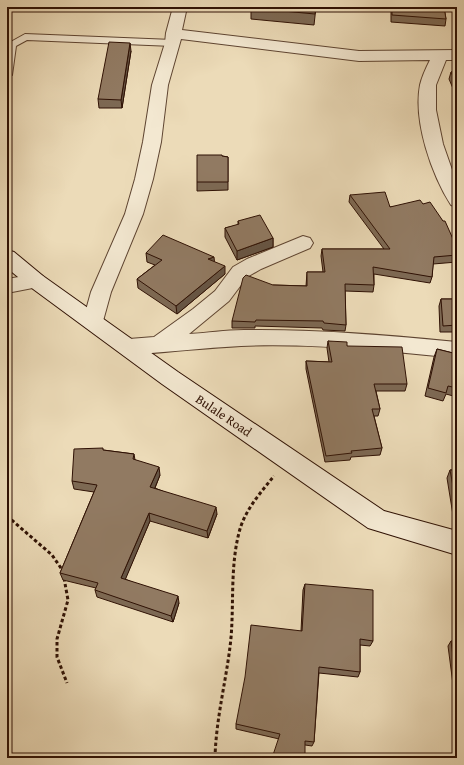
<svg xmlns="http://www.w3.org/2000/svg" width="464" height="765" viewBox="0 0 464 765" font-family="'Gentium Book Plus',serif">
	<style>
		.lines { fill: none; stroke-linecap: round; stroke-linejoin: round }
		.lane-casing { stroke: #5e4431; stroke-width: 2 }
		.street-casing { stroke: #5e4431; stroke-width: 2 }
		.secondary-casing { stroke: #2f1104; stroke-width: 2 }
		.path { stroke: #2f1104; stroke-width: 3; stroke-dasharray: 3.5 2.5; stroke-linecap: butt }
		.lane { fill: #f3e8d1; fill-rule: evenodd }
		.street { fill: #f3e8d1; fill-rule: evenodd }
		.secondary { fill: #f3e8d1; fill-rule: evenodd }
		.wall { fill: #7d6954; stroke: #2f1104 }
		.shaded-wall { fill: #665545; stroke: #2f1104 }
		.building { fill: #917a62; stroke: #2f1104 }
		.labels { text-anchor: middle; stroke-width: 3.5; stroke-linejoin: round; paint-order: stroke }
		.street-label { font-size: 13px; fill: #2f1104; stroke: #f3e8d1 }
	</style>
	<rect width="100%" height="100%" fill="#ecdbb8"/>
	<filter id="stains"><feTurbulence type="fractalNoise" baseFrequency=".005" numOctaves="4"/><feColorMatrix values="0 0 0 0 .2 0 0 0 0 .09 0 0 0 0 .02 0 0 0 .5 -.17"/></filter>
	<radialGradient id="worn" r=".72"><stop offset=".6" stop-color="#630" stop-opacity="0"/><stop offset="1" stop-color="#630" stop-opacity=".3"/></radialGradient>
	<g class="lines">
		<g class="lane-casing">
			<polygon id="lane" points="25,34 173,40 178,43 173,46 27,40 16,46 12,75 7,78 7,44"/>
		</g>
		<g class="street-casing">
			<g id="street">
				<path d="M173 7H187L182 30 359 51 457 50V60H446L436 85V110L443 144 457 184V207L451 205C432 175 413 122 420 85 422 76 426 68 430 60L359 61 181 39 168 85 161 142 153 179 143 214 111 292 103 321 100 327 93 329 86 327 83 321 91 292 125 214 135 179 143 142 152 85 165 43 166 33Z"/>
				<path d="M303 236 310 238 313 243 310 248 261 269 247 277 229 301 189 334C207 333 225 330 244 330 315 329 386 335 457 342V358C386 351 313 343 241 346 204 348 166 352 129 355L121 353 118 347 121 341 129 339 154 337 193 309 215 291 233 267 247 259Z"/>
				<polygon points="36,274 43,276 46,281 43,286 7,293 7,279"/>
			</g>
		</g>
		<g class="secondary-casing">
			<polygon id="secondary" points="7,250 14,252 43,276 178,372 384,511 457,531 457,555 368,528 162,384 29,286 7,268"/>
		</g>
		<g class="path">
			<polyline points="7,516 52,555 63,571"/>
			<polyline points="64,578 68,600 57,639 57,657 67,683"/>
			<path d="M215 758C216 717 227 678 231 638 234 602 230 564 240 529 246 509 261 492 274 476"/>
		</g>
		<use href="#lane" class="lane"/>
		<use href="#street" class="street"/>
		<use href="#secondary" class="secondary"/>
	</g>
	<g class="wall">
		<polygon points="316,7 314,25 251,19 251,8"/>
		<polygon points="391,7 444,7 446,19 445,26 391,22"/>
		<polygon points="131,51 122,108 99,108 98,99"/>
		<polygon points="457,71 457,98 449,79 451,72"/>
		<polygon points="222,156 228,157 228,190 197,191 197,182"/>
		<polygon points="350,195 390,207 423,204 443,221 457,248 457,262 433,264 432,277 430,283 374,274 374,285 373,292 345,291 346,325 345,331 323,330 322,328 255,326 255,328 232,328 232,321 273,285 306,286 307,272 323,272 321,256 322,249 384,249 349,202"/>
		<polygon points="238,221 273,238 273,247 237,260 225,237 225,228 238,225"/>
		<polygon points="146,253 215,262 225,274 177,314 138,288 137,279 155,265 147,262"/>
		<polygon points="441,299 457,299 457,332 440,332 439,306"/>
		<polygon points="328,341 347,346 407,384 405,391 376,391 380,409 378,416 374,416 382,448 380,455 351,457 350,460 325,462 306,369 306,361 329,362 327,348"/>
		<polygon points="437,349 457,354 457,397 446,394 443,401 425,396 434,357"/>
		<polygon points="103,450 134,454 135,460 160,475 155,488 217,514 208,538 150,521 125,579 179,603 173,622 97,597 95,590 96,588 63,580 60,573 94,492 74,489 72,481"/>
		<polygon points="450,470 457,470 457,515 453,515 447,478"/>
		<polygon points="305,584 373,641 370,646 360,645 360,672 358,677 319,673 314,742 312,746 305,745 236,729 236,724 301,631 303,590"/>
		<polygon points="451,641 457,642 457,692 454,692 448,646"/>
	</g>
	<g class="shaded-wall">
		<polygon points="130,43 131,51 122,108 121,100"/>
		<polygon points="273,238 273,247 237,260 237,251"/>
		<polygon points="214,257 215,266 208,259"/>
		<polygon points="225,266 225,274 177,314 176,306"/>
		<polygon points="159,467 160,475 152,495 150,487"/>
		<polygon points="216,507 217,514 208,538 207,531"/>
		<polygon points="149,513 150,521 123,585 121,578"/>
		<polygon points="178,596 179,603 173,622 171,616"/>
	</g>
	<g class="building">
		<polygon points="252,7 316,7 315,14 251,8"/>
		<polygon points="392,7 444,7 446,19 392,15"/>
		<polygon points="109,42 130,43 121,100 98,99"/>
		<polygon points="457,71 457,86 451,72"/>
		<polygon points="197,155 222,155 222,156 228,157 228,182 197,182"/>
		<polygon points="385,192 390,207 420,200 423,204 430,202 443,221 445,221 457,248 457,255 434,257 432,277 373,267 374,285 345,284 346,325 324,323 323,321 256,320 255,322 232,321 243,278 246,275 273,285 307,286 307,272 325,272 322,249 390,249 350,195"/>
		<polygon points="260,215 273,238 237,251 225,228 239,224 238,221"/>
		<polygon points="163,235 214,257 208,259 225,266 176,306 137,279 162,260 146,253"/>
		<polygon points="441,299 457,299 457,325 443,326"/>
		<polygon points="328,341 347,342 347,346 402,347 407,384 374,384 380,409 372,409 382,448 351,451 352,453 326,456 306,361 332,362"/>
		<polygon points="437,349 457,354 457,388 448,386 446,393 428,388"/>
		<polygon points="103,448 103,450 134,454 133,459 159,467 150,487 216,507 207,531 149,513 121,578 178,596 171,616 95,590 98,583 60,573 97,485 72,481 74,449"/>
		<polygon points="450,470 457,470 457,508"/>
		<polygon points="305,584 373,590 373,641 360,639 360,672 319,667 314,742 305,741 305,758 272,758 280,734 236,724 245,677 251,625 302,631"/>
		<polygon points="451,641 457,642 457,688"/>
	</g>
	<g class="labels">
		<g class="street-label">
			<text transform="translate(224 415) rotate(34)" y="5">Bulale Road</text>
		</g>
	</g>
	<rect width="464" height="765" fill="none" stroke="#ecdbb8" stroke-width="24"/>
	<rect x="8" y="8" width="448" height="749" fill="none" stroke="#2f1104" stroke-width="2"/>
	<rect x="12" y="12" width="440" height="741" fill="none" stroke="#2f1104"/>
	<rect width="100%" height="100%" filter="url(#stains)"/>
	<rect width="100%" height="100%" fill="url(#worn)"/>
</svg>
